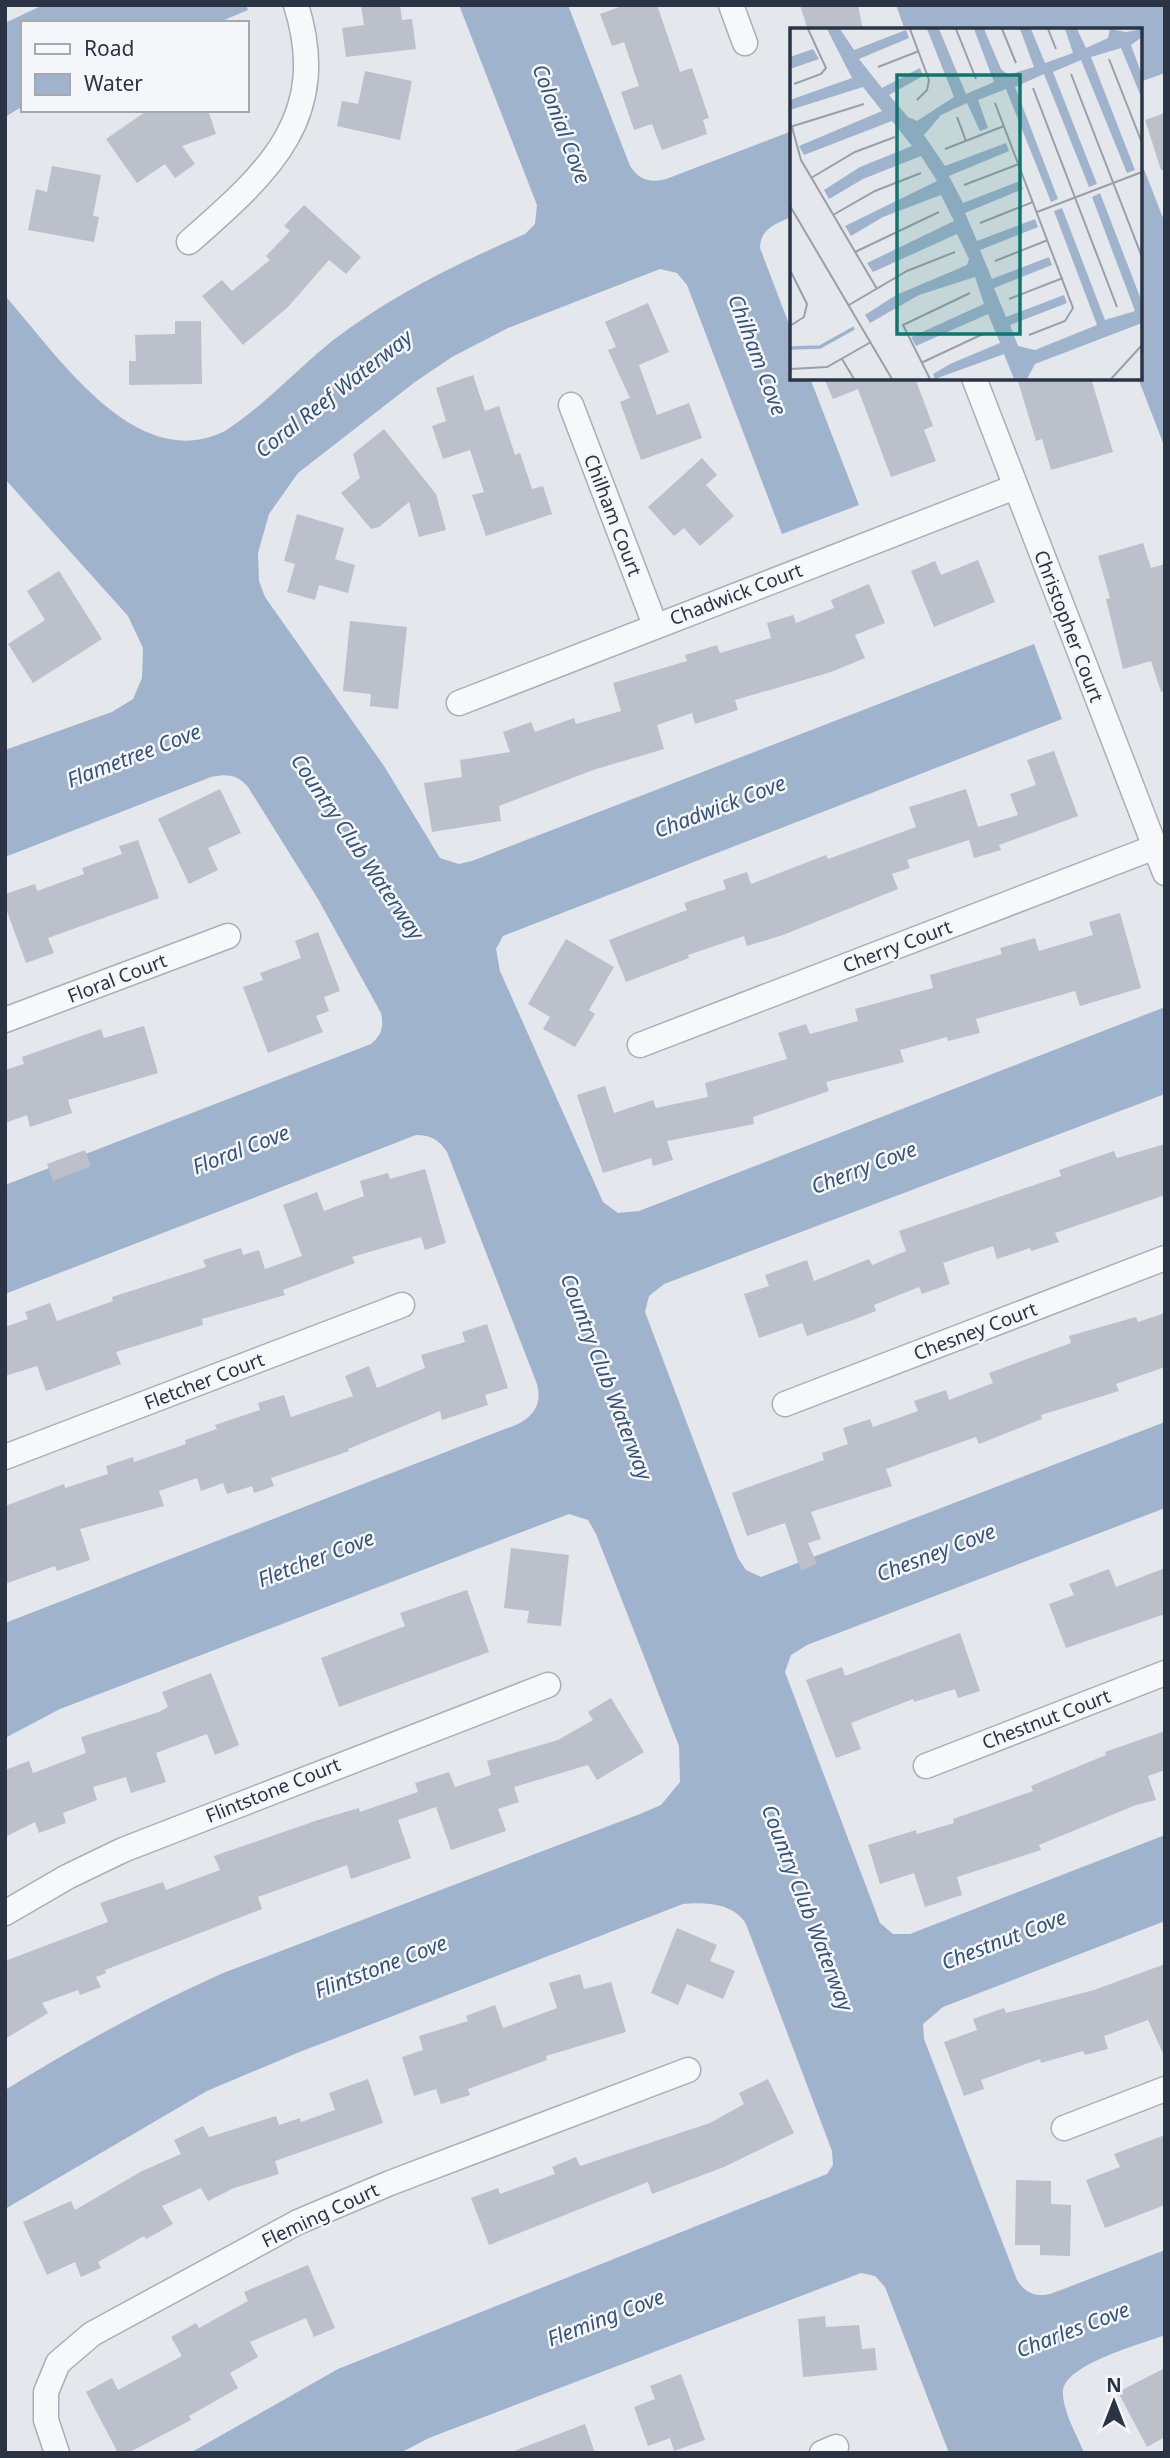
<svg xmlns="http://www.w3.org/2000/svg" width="1170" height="2458" viewBox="0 0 1170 2458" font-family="'Noto Sans',sans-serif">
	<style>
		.water { fill: #9fb4cc }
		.building { fill: #bbc0ca }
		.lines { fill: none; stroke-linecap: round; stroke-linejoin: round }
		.minor-casing { stroke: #a9aeb7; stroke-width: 27 }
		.minor { stroke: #f7f8fa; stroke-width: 24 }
		.labels { text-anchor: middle; stroke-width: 5; stroke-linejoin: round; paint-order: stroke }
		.street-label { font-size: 19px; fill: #2b3445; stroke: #f4f6f9 }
		.water-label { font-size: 21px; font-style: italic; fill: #34527a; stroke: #f4f6f9 }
		.inset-river { fill: none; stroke: #9fb4cc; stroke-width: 3.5 }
		.inset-road { fill: none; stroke: #9a9fa9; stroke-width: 2 }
		.view { fill: #0f766e; fill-opacity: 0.15; stroke: #0f766e; stroke-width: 3.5 }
		.inset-edge { fill: none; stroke: #2b3445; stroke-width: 3.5 }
	</style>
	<rect width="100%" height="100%" fill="#e4e7ec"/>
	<g class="water">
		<polygon points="43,5 246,5 248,10 217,23 23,23 23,106 5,117 5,23"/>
		<path d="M459 5H568L630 166C639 180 650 183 666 179L792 131V217C776 223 760 229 760 248L792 332V378H810L859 505 782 534 687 285 677 273 660 269 508 328 452 357 415 382 298 473 269 514 258 553 259 581 265 597 384 766 440 858 459 864 472 861 1034 644 1062 719 503 936 496 949 500 971 603 1202 618 1213 639 1211 1165 1007V1094L664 1284 649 1296 645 1312 738 1558 746 1570 761 1577 1165 1422V1508L807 1645 791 1655 785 1672 880 1923 893 1934H910L1165 1835V1921L943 2007 923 2024 924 2039 1017 2280C1026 2294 1037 2298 1053 2293L1165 2250V2335C1142 2344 1065 2364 1063 2391 1062 2410 1077 2435 1084 2453H949L885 2287 875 2276 861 2273 429 2438 400 2453H190L338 2369 827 2174 833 2165 832 2151 746 1924C734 1903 704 1902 683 1904L297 2053 207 2091 5 2209V2090C76 2046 147 2007 223 1973L640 1814 661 1805 680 1782 679 1746 596 1534 588 1520 569 1514 60 1709 5 1738V1623L518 1424C535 1415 542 1403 537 1384L447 1152C439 1140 431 1135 416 1135L5 1294V1185L371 1044C382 1035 384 1026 381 1013L318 899 248 787C236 774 227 774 211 777L5 857V750L112 712 133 699 142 678 143 648 128 616 5 479V296C56 352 135 476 225 431 264 406 296 370 332 341 392 295 456 264 525 234L535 224 537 205Z"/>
		<polygon points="896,5 1165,5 1165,73 1140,82 1140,30 905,30"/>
		<polygon points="1140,159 1165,223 1165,448 1138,378 1140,378"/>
	</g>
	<g class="building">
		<polygon points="361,5 400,5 402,20 412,19 416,49 346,57 342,28 364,25"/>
		<polygon points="625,5 657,5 680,72 692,68 709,118 703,120 707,134 662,150 652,124 634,130 621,92 639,86 624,42 612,46 600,14"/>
		<polygon points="800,5 858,5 863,30 808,30"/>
		<polygon points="365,71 412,81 400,140 337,126 342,101 358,104"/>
		<polygon points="148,110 208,110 216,134 182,146 195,164 175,178 165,164 137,183 106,139"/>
		<polygon points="1165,113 1165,170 1161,170 1145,120"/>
		<polygon points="52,166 101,175 93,216 99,217 94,242 28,230 36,189 47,192"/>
		<polygon points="304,205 361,257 346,274 329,260 288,307 243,345 202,296 222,280 232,291 270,260 266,256 290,231 284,226"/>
		<polygon points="648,303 669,352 639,365 657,415 689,403 702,438 641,460 620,402 630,398 608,350 616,347 605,322"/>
		<polygon points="175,321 201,321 202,384 129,385 129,361 136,361 135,335 175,334"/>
		<polygon points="473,375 485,411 499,406 515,455 520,453 532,489 543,486 552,514 486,536 472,495 484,492 470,450 443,459 432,426 446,421 436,388"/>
		<polygon points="824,378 915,378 933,426 924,430 936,461 891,477 858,389 833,399"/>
		<polygon points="1017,378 1091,378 1113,452 1051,470 1042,439 1036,441"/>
		<polygon points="384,429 436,494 446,530 419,537 409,502 379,527 371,529 341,493 360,478 353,454"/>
		<polygon points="702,458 717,475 706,485 734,516 700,546 684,528 674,536 648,507"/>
		<polygon points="297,514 344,528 335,559 355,565 348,593 319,585 315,600 287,592 295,564 284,561"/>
		<polygon points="1143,543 1151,568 1165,564 1165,691 1161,692 1151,661 1123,669 1106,599 1110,598 1098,556"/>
		<polygon points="978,560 995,602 934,627 911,571 935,561 941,575"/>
		<polygon points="59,571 102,639 33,683 8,644 45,620 27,591"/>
		<polygon points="869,584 885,623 855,635 865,658 831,672 735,700 738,710 695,724 692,713 657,725 664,749 593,770 499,806 501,821 432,832 424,783 462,777 460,760 510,752 503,732 531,722 535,732 574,718 576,724 621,711 613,683 687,661 685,655 717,645 720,653 771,638 767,623 793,615 796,623 834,608 831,600"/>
		<polygon points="350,621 407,627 398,709 370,706 371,694 343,691"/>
		<polygon points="1054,751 1078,816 999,845 1001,850 974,858 969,840 907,860 910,868 892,874 898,889 783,935 747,946 744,936 688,955 689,958 626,982 609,940 687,910 684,903 726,889 723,880 747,872 751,884 826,855 828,859 916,827 909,807 966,789 978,827 1018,815 1010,794 1036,785 1027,760"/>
		<polygon points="220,789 241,833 208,848 218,870 189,884 158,819"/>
		<polygon points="138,840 159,898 48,938 54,953 26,963 5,906 5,894 35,884 37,891 84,874 82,868 122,854 119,846"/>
		<polygon points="1120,913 1141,988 1080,1006 1075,991 976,1019 980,1033 948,1041 947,1037 900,1050 904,1062 826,1082 829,1091 753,1117 754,1124 667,1141 673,1160 653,1166 651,1158 603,1173 577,1095 605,1086 614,1113 653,1100 656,1108 708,1097 705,1083 787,1059 778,1033 806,1024 810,1034 858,1021 855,1009 933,988 930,975 1002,954 1000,948 1035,938 1039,951 1093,935 1089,922"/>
		<polygon points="318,932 340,991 324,997 329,1011 316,1016 323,1032 268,1053 243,987 263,980 260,973 301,958 295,941"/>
		<polygon points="566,939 614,967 589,1010 595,1014 575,1047 543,1029 550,1017 528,1004"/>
		<polygon points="144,1026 158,1073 68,1100 72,1113 30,1127 27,1115 5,1123 5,1070 24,1064 22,1057 101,1029 104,1038"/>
		<polygon points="1165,1144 1165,1195 1055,1233 1059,1242 1031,1251 1030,1248 997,1259 993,1246 943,1263 950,1284 922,1294 919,1287 874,1305 876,1311 853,1320 807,1336 802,1323 759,1338 744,1294 769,1286 765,1275 807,1260 814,1281 869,1259 872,1265 906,1251 899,1231 1061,1176 1059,1170 1114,1151 1117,1158"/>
		<polygon points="85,1150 91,1166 53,1181 47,1164"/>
		<polygon points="425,1169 446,1243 425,1250 421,1237 352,1257 355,1263 283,1290 285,1295 202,1319 203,1325 116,1352 121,1364 46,1391 37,1366 5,1376 5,1327 28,1319 25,1312 50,1303 57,1321 113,1301 112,1297 206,1267 203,1260 241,1248 243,1255 259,1250 265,1269 302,1256 283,1205 317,1192 324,1211 364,1196 360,1181 388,1173 390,1179"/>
		<polygon points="1165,1313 1165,1367 1116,1384 1119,1391 1041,1415 1042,1419 979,1444 976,1437 886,1469 892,1486 811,1512 821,1539 808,1543 817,1564 801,1571 785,1523 747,1536 732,1493 824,1460 822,1453 848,1444 843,1428 870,1419 873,1427 918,1411 914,1401 946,1390 949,1400 993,1383 989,1373 1071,1343 1069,1336 1136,1317 1138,1322"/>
		<polygon points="487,1324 508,1388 485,1395 488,1405 442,1420 440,1411 348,1449 349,1451 271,1478 274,1486 254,1493 252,1486 227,1494 223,1483 201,1491 197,1478 159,1491 164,1506 80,1529 90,1560 57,1571 55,1566 5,1584 5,1506 64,1484 65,1488 108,1474 106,1466 133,1457 134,1462 186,1444 185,1440 217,1429 215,1425 260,1410 258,1403 284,1395 291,1417 353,1396 345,1376 369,1366 377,1388 425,1368 421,1355 465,1342 462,1332"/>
		<polygon points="511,1548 569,1555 561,1626 527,1623 529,1611 504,1608"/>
		<polygon points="1165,1568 1165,1614 1066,1648 1049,1604 1074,1595 1069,1584 1109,1569 1116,1587"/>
		<polygon points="467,1590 489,1652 339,1707 321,1658 405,1626 400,1613"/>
		<polygon points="960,1633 980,1691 958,1698 955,1689 914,1702 913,1699 851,1723 861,1749 836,1758 806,1680 842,1667 845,1676"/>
		<polygon points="211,1673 239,1745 215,1755 207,1734 156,1753 166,1782 131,1793 126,1777 93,1787 97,1800 63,1813 66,1823 39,1833 35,1822 5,1837 5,1770 29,1761 33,1773 86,1753 81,1737 159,1712 168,1707 162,1692"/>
		<polygon points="611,1698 644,1752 597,1780 588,1765 514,1787 519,1802 498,1809 506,1831 451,1850 436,1807 398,1820 411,1858 351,1879 347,1865 258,1897 262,1909 105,1970 106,1973 96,1977 101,1987 80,1995 78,1990 42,2003 48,2013 5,2039 5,1961 108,1922 100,1903 163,1882 166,1890 220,1870 214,1856 318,1820 359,1808 360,1812 418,1792 415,1783 449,1772 455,1787 491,1775 487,1761 558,1740 593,1720 588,1712"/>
		<polygon points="1165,1731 1165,1770 1148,1776 1156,1800 1136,1805 1039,1845 1041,1850 957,1877 962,1895 925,1907 914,1873 880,1884 868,1845 916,1830 917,1834 954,1823 953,1819 1033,1791 1031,1786 1106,1755 1105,1752"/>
		<polygon points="677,1928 717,1945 710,1961 735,1971 723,1999 687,1984 678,2005 651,1993"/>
		<polygon points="1165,1964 1165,2058 1148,2020 1104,2036 1108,2049 1085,2055 1083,2051 1041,2063 1040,2059 981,2080 984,2089 964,2096 944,2042 977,2030 973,2019 1004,2008 1006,2013 1094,1990"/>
		<polygon points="580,1974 584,1989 611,1982 626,2032 546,2056 547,2060 468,2089 470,2095 441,2104 436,2089 414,2096 402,2057 423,2050 419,2036 468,2021 466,2016 495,2005 503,2028 557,2008 549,1983"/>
		<polygon points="368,2079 383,2123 275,2161 279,2174 234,2188 208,2201 201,2188 162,2206 173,2224 146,2239 144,2236 98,2262 101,2268 81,2277 75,2262 47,2275 23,2222 71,2201 75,2210 142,2171 181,2154 174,2140 203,2126 209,2137 276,2116 279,2125 300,2118 301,2122 335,2110 329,2093"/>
		<polygon points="768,2079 794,2133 724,2167 652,2194 648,2182 489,2245 471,2198 498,2188 500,2194 555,2174 552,2167 576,2157 580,2166 710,2123 744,2104 739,2093"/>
		<polygon points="1165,2135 1165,2205 1105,2228 1086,2180 1120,2167 1114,2154"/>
		<polygon points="1016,2180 1051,2181 1051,2204 1071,2205 1070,2256 1040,2255 1040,2245 1015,2245"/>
		<polygon points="308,2265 335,2328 314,2337 306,2318 250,2342 258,2357 230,2373 238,2388 189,2416 191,2420 128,2453 118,2453 86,2392 112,2378 118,2390 182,2356 171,2337 196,2323 199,2328 248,2301 244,2292"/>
		<polygon points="825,2316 826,2327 859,2325 862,2349 875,2348 877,2370 803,2377 798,2319"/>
		<polygon points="1165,2368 1165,2437 1147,2447 1118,2392"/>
		<polygon points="681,2374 705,2440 674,2451 670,2438 648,2446 634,2407 655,2399 650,2386"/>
		<polygon points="585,2424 595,2453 515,2453 514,2451"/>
	</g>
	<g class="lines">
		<g class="minor-casing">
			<g id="minor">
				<polyline points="731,5 745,43"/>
				<path d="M189 242C266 174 332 119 296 5"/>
				<polyline points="974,378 1165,873"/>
				<polyline points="571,405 655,625"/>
				<polyline points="459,703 1015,487"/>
				<polyline points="5,1020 228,936"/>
				<polyline points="640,1045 1155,847"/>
				<polyline points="785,1404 1165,1258"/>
				<polyline points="5,1457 402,1305"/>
				<polyline points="926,1766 1165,1673"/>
				<polyline points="5,1913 67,1877 123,1850 548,1685"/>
				<polyline points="1064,2128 1165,2089"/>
				<polyline points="57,2453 46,2420 46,2392 58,2363 92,2334 298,2222 390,2183 688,2070"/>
				<polyline points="822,2453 836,2447"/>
			</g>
		</g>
		<use href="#minor" class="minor"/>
	</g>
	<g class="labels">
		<g class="street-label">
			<text transform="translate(613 515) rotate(69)" y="7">Chilham Court</text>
			<text transform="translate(736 594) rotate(-21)" y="7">Chadwick Court</text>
			<text transform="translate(1069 626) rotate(69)" y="7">Christopher Court</text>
			<text transform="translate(897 946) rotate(-21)" y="7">Cherry Court</text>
			<text transform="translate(117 978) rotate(-21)" y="7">Floral Court</text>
			<text transform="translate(975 1331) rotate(-21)" y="7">Chesney Court</text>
			<text transform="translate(204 1381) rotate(-21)" y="7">Fletcher Court</text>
			<text transform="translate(1046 1719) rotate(-21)" y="7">Chestnut Court</text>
			<text transform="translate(273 1790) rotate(-22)" y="7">Flintstone Court</text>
			<text transform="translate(320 2215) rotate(-25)" y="7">Fleming Court</text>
		</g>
		<g class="water-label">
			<text transform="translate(561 124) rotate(69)" y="7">Colonial Cove</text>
			<text transform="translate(757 355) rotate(69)" y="7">Chilham Cove</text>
			<text transform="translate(334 394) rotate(-38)" y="7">Coral Reef Waterway</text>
			<text transform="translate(134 756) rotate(-21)" y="7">Flametree Cove</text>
			<text transform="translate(720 807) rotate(-21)" y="7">Chadwick Cove</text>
			<text transform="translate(357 847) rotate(56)" y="7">Country Club Waterway</text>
			<text transform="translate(241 1150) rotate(-21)" y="7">Floral Cove</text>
			<text transform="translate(864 1168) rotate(-21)" y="7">Cherry Cove</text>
			<text transform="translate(606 1377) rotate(69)" y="7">Country Club Waterway</text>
			<text transform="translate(936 1553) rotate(-21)" y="7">Chesney Cove</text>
			<text transform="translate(316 1559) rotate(-21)" y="7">Fletcher Cove</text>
			<text transform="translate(807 1908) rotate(69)" y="7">Country Club Waterway</text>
			<text transform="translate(1004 1940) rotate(-21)" y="7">Chestnut Cove</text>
			<text transform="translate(381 1967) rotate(-21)" y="7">Flintstone Cove</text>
			<text transform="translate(606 2318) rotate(-21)" y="7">Fleming Cove</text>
			<text transform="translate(1073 2330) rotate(-21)" y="7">Charles Cove</text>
		</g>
	</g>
	<g transform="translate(790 28)">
		<rect width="352" height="352" fill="#e4e7ec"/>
		<path d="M37 1H50L64 22 116 2 119 10 69 31 92 60 130 40 133 48 99 67 118 89 127 93 164 69 137 1H149L176 66 204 54 184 1H194L211 41 218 47 244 39 230 1H241L255 35 283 25 275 1H287L296 20 318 10 320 1 336 4 352 1V9L341 17 352 47V71L331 20 301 29 345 142 337 145 291 32 263 44 307 156 299 159 254 46 225 59 268 171 261 174 216 61 188 72 198 100 190 103 177 75 151 87 134 107 155 138 216 115 219 123 159 148 173 175 230 153 233 161 175 185 187 213 245 191 248 199 190 222 202 251 259 229 262 237 204 260 216 289 274 267 277 275 220 297 228 318 245 322 307 297 264 183 272 180 315 292 345 283 302 169 310 165 352 274V295L245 336 237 351H224L214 326 145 351 143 346 160 336 210 315 198 286 126 318 121 309 194 276 185 249 129 267 80 295 75 287 106 267 177 237 179 231 167 206 83 244 77 235 164 193 151 167 93 189 61 208 55 198 147 153 131 128 73 151 39 171 34 162 70 139 122 118 102 93 14 127 9 118 92 83 73 59 0 82V72L62 50ZM23 21 29 31 0 41V29Z" fill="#9fb4cc"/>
		<path class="inset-river" d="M0 320 30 319 64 300"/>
		<path class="inset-road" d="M120 1 139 52 137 62 127 72M166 1 186 51M212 1 226 35M258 1 266 21M319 31 352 115M88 39 129 23M281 46 352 229M4 56 31 46 36 40 18 1M243 60 327 279M205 75 283 280 275 293 239 307M167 89 176 113M0 99 74 76M2 99 11 132 87 261M155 121 214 98M21 150 65 124 105 109M174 157 229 136M0 178 102 351M247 184 352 144M43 187 85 163 131 145M190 195 243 174M65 224 149 184M205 233 258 212M0 242 17 276 14 289 0 298M219 271 273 250M59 277 117 243 165 224M52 331 64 351M131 335 195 305M0 341 37 339 81 314M140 351 113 297 180 265M321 351 352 317"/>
		<path class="view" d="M107 47H230V306H107Z"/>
		<rect width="352" height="352" class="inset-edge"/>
	</g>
	<rect width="1170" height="2458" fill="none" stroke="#2b3445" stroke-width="14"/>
	<rect x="21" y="21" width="228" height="91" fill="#f4f6f9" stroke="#a4a8b1" stroke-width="2"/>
	<rect x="35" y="44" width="35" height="10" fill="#f7f8fa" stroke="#a4a8b1" stroke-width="2"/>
	<text x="84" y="56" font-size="21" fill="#2b3445">Road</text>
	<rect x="35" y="74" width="35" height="21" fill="#9fb4cc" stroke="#a4a8b1" stroke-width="2"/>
	<text x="84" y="91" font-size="21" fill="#2b3445">Water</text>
	<g transform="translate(1114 2402)" stroke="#f4f6f9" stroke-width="5" paint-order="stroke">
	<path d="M0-5L12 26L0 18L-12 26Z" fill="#2b3445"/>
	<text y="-10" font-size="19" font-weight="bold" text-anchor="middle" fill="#2b3445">N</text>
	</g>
</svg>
